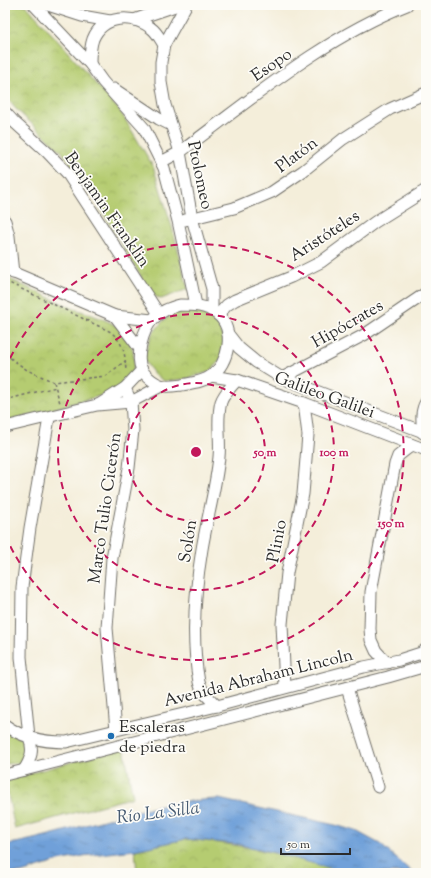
<svg xmlns="http://www.w3.org/2000/svg" width="431" height="878" viewBox="0 0 431 878" font-family="'Sorts Mill Goudy',serif">
	<style>
		.park { fill: url(#park-crowns); stroke: #707c4e }
		.water { fill: url(#water-ripples); stroke: #4d6682 }
		.lines { fill: none; stroke-linecap: round; stroke-linejoin: round }
		.minor-casing { stroke: #716f68; stroke-width: 13 }
		.path { stroke: #716f68; stroke-width: 1.5; stroke-dasharray: 3 3; stroke-linecap: butt }
		.minor { stroke: #fff; stroke-width: 11 }
		.ring { fill: none; stroke: #c2185b; stroke-width: 2; stroke-dasharray: 7 5 }
		.poi-dot { fill: #1f6fb2; stroke: #fdfcf7; stroke-width: 1.5 }
		.labels { text-anchor: middle; stroke-width: 3.5; stroke-linejoin: round; paint-order: stroke }
		.street-label { font-size: 17px; fill: #2b2b2b; stroke: #fdfcf7 }
		.poi-label { font-size: 17px; fill: #2b2b2b; stroke: #fdfcf7; text-anchor: start }
		.water-label { font-size: 18px; font-style: italic; fill: #465a71; stroke: #fdfcf7 }
		.centre { fill: #c2185b; stroke: #fdfcf7; stroke-width: 2 }
		.ring-label { font-size: 12px; text-anchor: middle; font-weight: bold; fill: #c2185b; stroke: #fdfcf7; stroke-width: 3.5; stroke-linejoin: round; paint-order: stroke }
	</style>
	<defs>
		<pattern id="park-crowns" width="20" height="18" patternUnits="userSpaceOnUse"><rect width="20" height="18" fill="#b5cc71"/><path d="M2 6a3 3 0 1 1 6 0M12 15a3 3 0 1 1 6 0" fill="none" stroke="#9caf62"/></pattern>
		<pattern id="water-ripples" width="26" height="14" patternUnits="userSpaceOnUse"><rect width="26" height="14" fill="#6fa0d9"/><path d="M2 4q2-2 4 0t4 0M15 11q2-2 4 0t4 0" fill="none" stroke="#5b83b0"/></pattern>
	</defs>
	<rect width="100%" height="100%" fill="#fdfcf7"/>
	<filter id="ink" filterUnits="userSpaceOnUse"><feTurbulence type="fractalNoise" baseFrequency=".025" numOctaves="2"/><feDisplacementMap in="SourceGraphic" scale="8" xChannelSelector="R" yChannelSelector="G"/><feConvolveMatrix kernelMatrix="1 2 1 2 8 2 1 2 1" color-interpolation-filters="sRGB"/></filter>
	<filter id="wash" filterUnits="userSpaceOnUse"><feTurbulence type="fractalNoise" baseFrequency=".012" numOctaves="4" result="noise"/><feDisplacementMap in="SourceGraphic" scale="16" xChannelSelector="R" yChannelSelector="G"/><feGaussianBlur stdDeviation="0.9" result="paint"/><feColorMatrix in="noise" values="0 0 0 0 0 0 0 0 0 0 0 0 0 0 0 0 0 1.4 0 .05"/><feComposite in="paint" operator="in"/></filter>
	<g filter="url(#wash)">
		<rect width="100%" height="100%" fill="#f4eeda"/>
		<g class="park">
			<polygon points="5,5 26,5 120,111 153,166 172,227 188,289 161,299 151,294 90,190 63,153 16,109 5,96"/>
			<path d="M5 277C27 287 50 298 72 308 86 313 110 320 120 329 132 339 138 359 131 374 127 382 120 387 114 392L5 422Z"/>
			<polygon points="195,309 208,313 219,327 224,342 221,359 209,372 185,379 164,381 155,375 143,359 152,334 164,320 179,310"/>
			<polygon points="5,731 23,739 28,746 27,758 20,763 5,764"/>
			<polygon points="124,748 133,797 15,829 5,780"/>
			<path d="M186 839C227 843 266 850 305 861 318 864 332 867 343 873H137L135 850Z"/>
		</g>
		<path class="water" d="M219 799 335 825 356 831 380 844 413 873H343L326 867 260 849 235 844 186 839 135 850 83 856 59 861 21 873H5V845C77 832 145 801 219 799Z"/>
	</g>
	<g filter="url(#ink)">
		<g class="lines">
			<g class="minor-casing">
				<g id="minor">
					<polyline points="34,5 90,64 103,82 144,128 164,168 178,221 196,305"/>
					<polyline points="48,5 82,16 110,21"/>
					<polyline points="134,20 178,5"/>
					<polyline points="164,45 186,5"/>
					<path d="M90 64C90 56 90 47 93 39 103 15 132 14 151 28 157 32 160 39 164 45L161 62V82L165 105 180 152 192 218 212 289V311"/>
					<polyline points="114,89 159,119 171,125"/>
					<polyline points="5,112 14,122 47,152 67,173 159,314"/>
					<path d="M161 162 180 152C252 99 323 38 407 5"/>
					<polyline points="185,220 234,208 272,192 303,171 343,139 390,109 426,93"/>
					<polyline points="5,221 9,236 13,273"/>
					<polyline points="5,269 115,316 152,320"/>
					<path d="M180 305C193 305 206 305 217 314 236 329 229 364 211 376 203 382 192 383 182 385 173 386 164 388 156 383 151 380 145 375 142 370 135 357 143 329 153 319 161 311 169 308 180 305Z"/>
					<polyline points="218,315 227,305 235,300 291,277 321,262 375,222 426,190"/>
					<polyline points="115,316 140,349"/>
					<polyline points="228,334 239,348 256,362 282,378 426,433"/>
					<polyline points="211,376 237,380 304,403 426,450"/>
					<polyline points="282,378 364,335 426,293"/>
					<polyline points="100,404 125,388 142,370"/>
					<polyline points="5,427 97,405 131,402 161,386"/>
					<path d="M423 433C422 423 420 411 426 402"/>
					<polyline points="387,663 376,651 371,640 370,629 371,592 395,464 398,456 412,445"/>
					<polyline points="285,687 282,624 287,573 303,494 308,435 304,403"/>
					<polyline points="347,688 378,787"/>
					<path d="M217 706C210 699 201 692 199 682 191 640 195 591 202 549 207 519 216 487 219 457 221 439 216 420 221 402 224 393 231 387 237 380"/>
					<path d="M5 725C22 738 45 742 66 742L217 706 364 667 399 660 421 653 426 649"/>
					<polyline points="116,730 107,628 112,558 129,468 133,430 131,402 125,388"/>
					<path d="M24 770C31 759 34 750 29 737L21 657 22 587 30 528 49 418"/>
					<polyline points="5,775 388,677 426,666"/>
				</g>
			</g>
			<g class="path">
				<path d="M5 281 111 332C125 345 125 354 126 372"/>
				<polyline points="5,354 27,370 54,382 106,376 125,361"/>
				<polyline points="54,382 60,403"/>
				<polyline points="5,400 56,387"/>
			</g>
			<use href="#minor" class="minor"/>
		</g>
	</g>
	<g class="ring">
		<circle cx="196" cy="452" r="69"/>
		<circle cx="196" cy="452" r="138"/>
		<path d="M5 369A208 208 0 1 1 5 535"/>
	</g>
	<circle class="poi-dot" cx="111" cy="736" r="4"/>
	<g class="labels">
		<g class="street-label">
			<text transform="translate(271 64) rotate(-35)" y="6">Esopo</text>
			<text transform="translate(296 154) rotate(-37)" y="6">Platón</text>
			<text transform="translate(201 175) rotate(78)" y="6">Ptolomeo</text>
			<text transform="translate(108 209) rotate(55)" y="6">Benjamin Franklin</text>
			<text transform="translate(324 235) rotate(-33)" y="6">Aristóteles</text>
			<text transform="translate(347 323) rotate(-30)" y="6">Hipócrates</text>
			<text transform="translate(325 394) rotate(20)" y="6">Galileo Galilei</text>
			<text transform="translate(104 508) rotate(-82)" y="6">Marco Tulio Cicerón</text>
			<text transform="translate(187 541) rotate(-81)" y="6">Solón</text>
			<text transform="translate(276 541) rotate(-79)" y="6">Plinio</text>
			<text transform="translate(258 677) rotate(-14)" y="6">Avenida Abraham Lincoln</text>
		</g>
		<g class="poi-label">
			<text x="119" y="732">Escaleras<tspan x="119" dy="20">de piedra</tspan></text>
		</g>
		<g class="water-label">
			<text transform="translate(158 812) rotate(-7)" y="6">Río La Silla</text>
		</g>
	</g>
	<circle cx="196" cy="452" r="6" class="centre"/>
	<g class="ring-label">
		<text x="265" y="456">50 m</text>
		<text x="334" y="456">100 m</text>
		<text x="391" y="527">150 m</text>
	</g>
	<rect width="431" height="878" fill="none" stroke="#fdfcf7" stroke-width="20"/>
	<path d="M281 848v6h69v-6" fill="none" stroke="#2b2b2b" stroke-width="2"/>
	<text x="287" y="848" font-size="12" fill="#2b2b2b" stroke="#fdfcf7" stroke-width="3" paint-order="stroke">50 m</text>
</svg>
